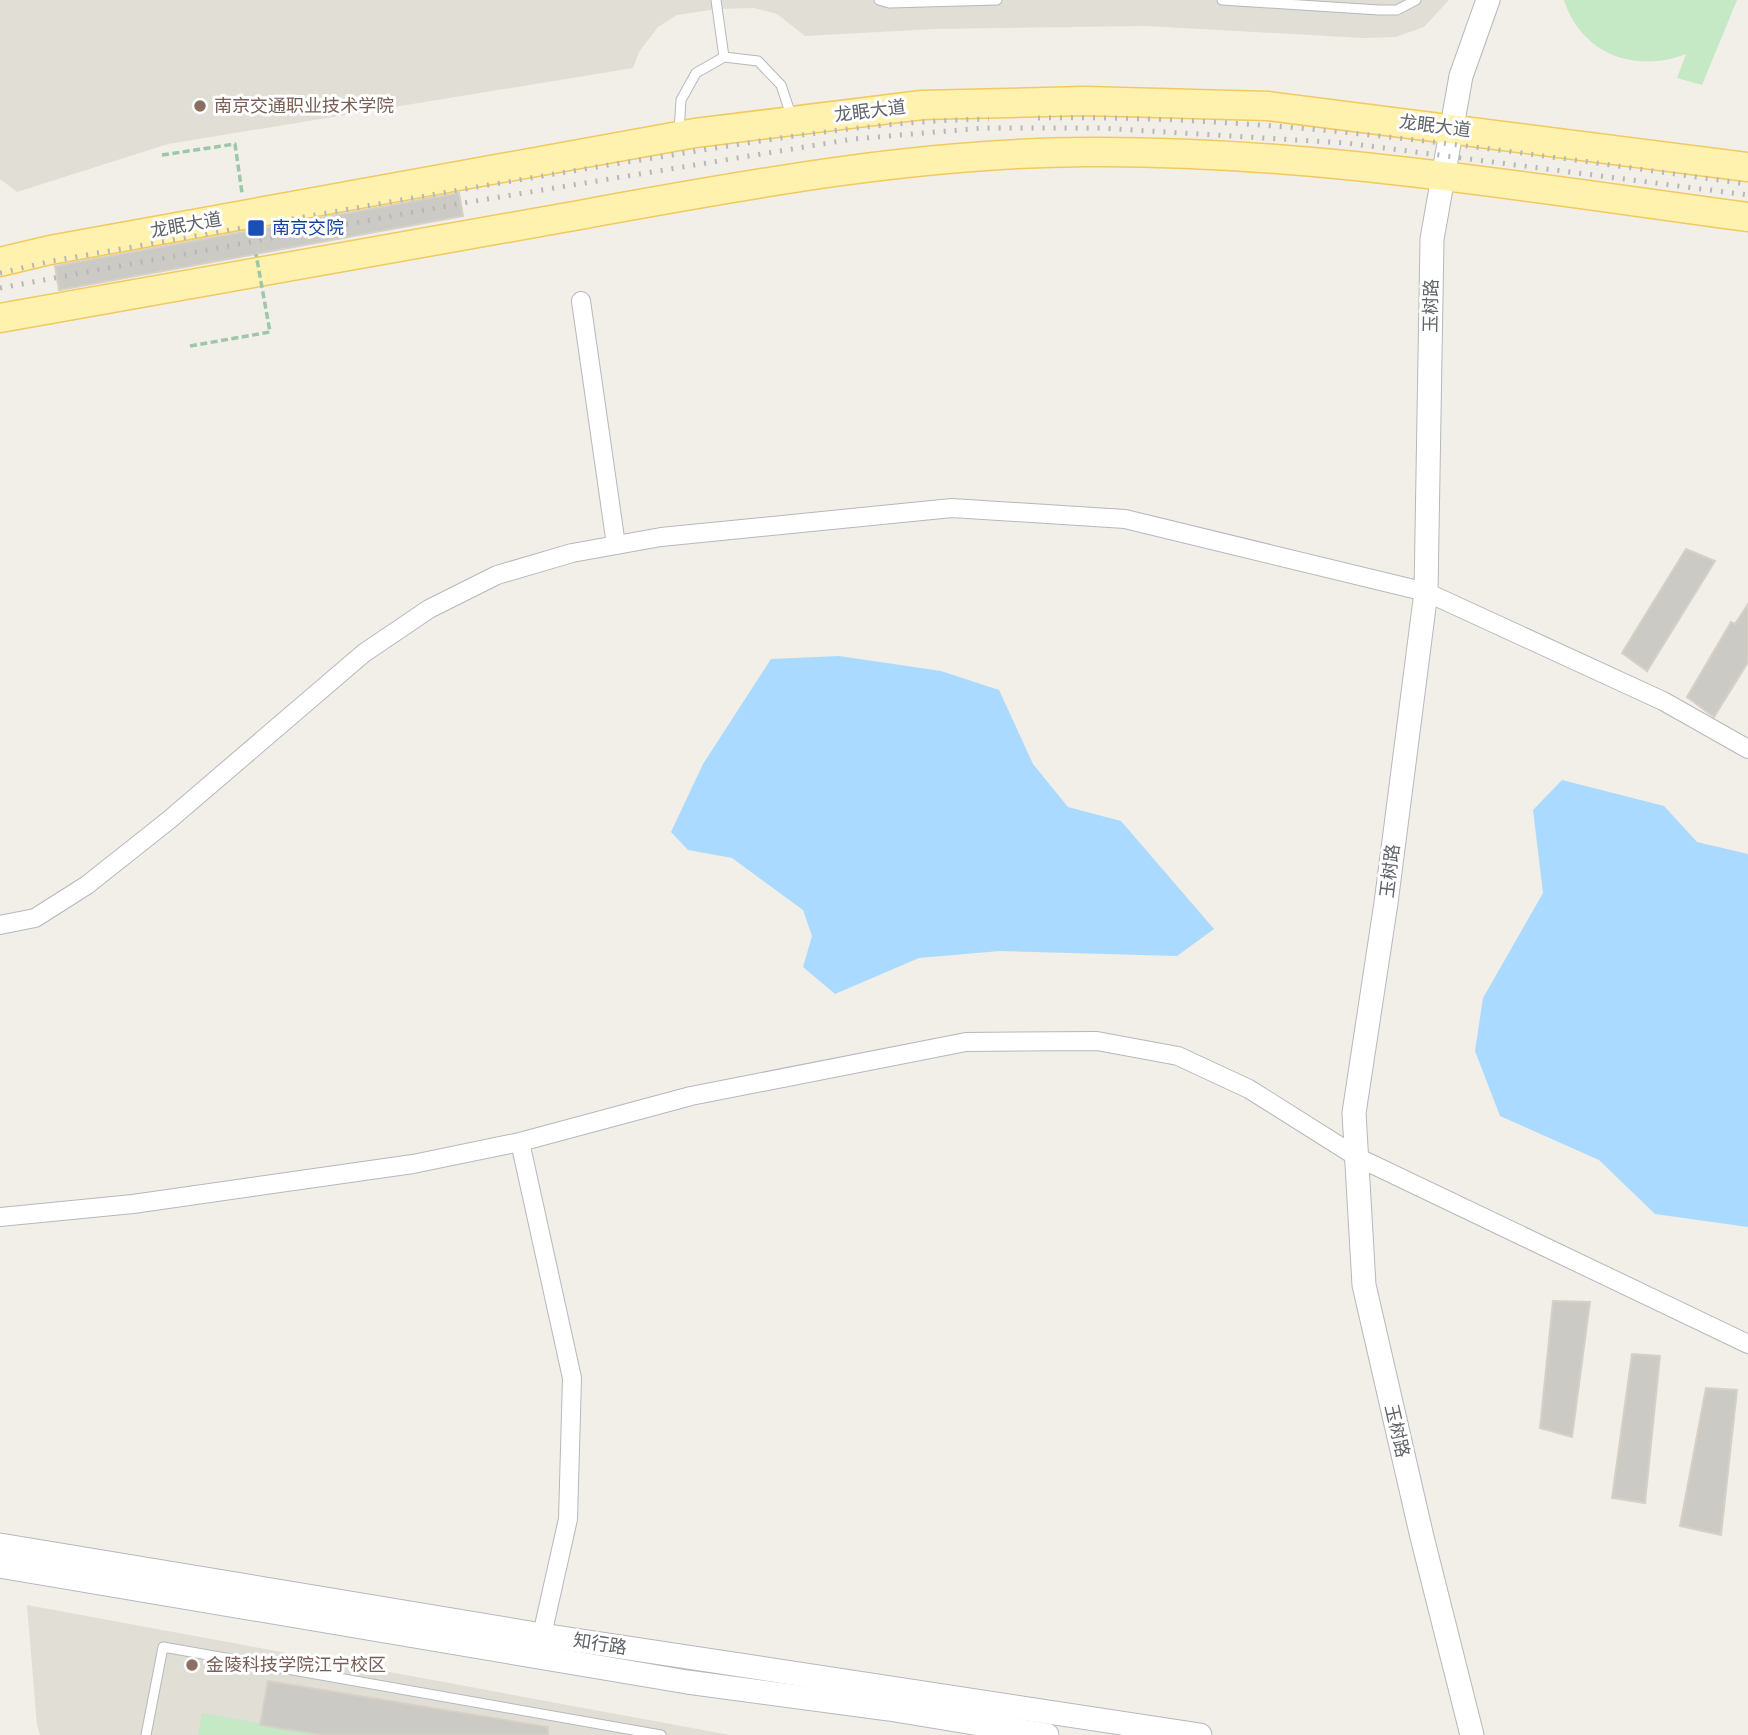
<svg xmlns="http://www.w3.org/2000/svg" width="1748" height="1735" viewBox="0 0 1748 1735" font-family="Mulish,'Noto Sans SC',sans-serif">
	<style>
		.education { fill: #e1ded6 }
		.green { fill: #c5e8c5 }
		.water { fill: #aadaff }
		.building { fill: #cccac5; stroke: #d6d1c6; stroke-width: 2 }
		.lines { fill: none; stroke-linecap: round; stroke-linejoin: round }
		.service-casing { stroke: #b5b8bc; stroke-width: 11 }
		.minor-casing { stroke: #b5b8bc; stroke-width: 20 }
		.tertiary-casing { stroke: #b5b8bc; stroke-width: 25 }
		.primary-casing { stroke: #f2c960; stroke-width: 31 }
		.path { stroke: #9cc7a9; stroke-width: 3.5; stroke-dasharray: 7 3.5; stroke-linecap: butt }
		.service { stroke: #fff; stroke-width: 9 }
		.minor { stroke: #fff; stroke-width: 18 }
		.tertiary { stroke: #fff; stroke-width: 23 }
		.primary { stroke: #fff2af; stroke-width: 28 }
		.rail { stroke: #b6b7b8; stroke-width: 5; stroke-dasharray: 2 9; stroke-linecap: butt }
		.path-bridge { stroke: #9cc7a9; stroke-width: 3.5; stroke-dasharray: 7 3.5; stroke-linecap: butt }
		.education-dot { fill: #8d6e63; stroke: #fff; stroke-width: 2.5 }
		.transit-dot { fill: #1a4fb4; stroke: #fff; stroke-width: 2.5 }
		.labels { text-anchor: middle; stroke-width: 6; stroke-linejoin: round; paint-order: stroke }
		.education-label { font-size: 18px; fill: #785e54; stroke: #fff; text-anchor: start }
		.street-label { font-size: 18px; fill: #5f6368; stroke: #fff }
		.transit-label { font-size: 18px; fill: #164399; stroke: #fff; text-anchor: start }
	</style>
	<rect width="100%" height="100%" fill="#f1efe8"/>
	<g class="education">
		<polygon points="0,0 1449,0 1424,27 1396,37 1363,38 1146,26 935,29 805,36 777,14 754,8 717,9 677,15 658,27 639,52 633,68 168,144 17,192 0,179"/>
		<polygon points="27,1605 730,1735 40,1735 37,1725"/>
	</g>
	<g class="green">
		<path d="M1564 0H1737L1702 85 1677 78 1686 54C1636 74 1581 54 1564 0Z"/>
		<polygon points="202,1713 323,1735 198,1735"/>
	</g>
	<g class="water">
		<polygon points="839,656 941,671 999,690 1033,764 1068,807 1121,821 1214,929 1177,956 1000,951 919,958 835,994 803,967 812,936 803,910 732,858 688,850 671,832 703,764 771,659"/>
		<polygon points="1562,780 1664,806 1697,842 1748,854 1748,1227 1655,1214 1599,1160 1500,1116 1475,1051 1483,998 1543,893 1533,810"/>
	</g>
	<g class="building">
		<polygon points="459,193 463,216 59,290 55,266"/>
		<polygon points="1686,549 1715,561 1647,671 1622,653"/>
		<polygon points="1748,604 1748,662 1714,717 1687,697 1731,622 1735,624"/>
		<polygon points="1553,1301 1590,1302 1572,1437 1540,1428"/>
		<polygon points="1632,1354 1660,1356 1645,1503 1612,1498"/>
		<polygon points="1706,1388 1737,1390 1721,1535 1680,1526"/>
		<polygon points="268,1681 548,1727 548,1735 323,1735 260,1725"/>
	</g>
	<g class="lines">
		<g class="service-casing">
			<g id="service">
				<polyline points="716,0 724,57"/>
				<polyline points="879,0 889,3 997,0"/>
				<polyline points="1222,0 1379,10 1397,10 1416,0"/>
				<polyline points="679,131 681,100 696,73 724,57 758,61 781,85 792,118"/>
				<polyline points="146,1735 163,1647 661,1735"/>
			</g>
		</g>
		<g class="minor-casing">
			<g id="minor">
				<polyline points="581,301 616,545"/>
				<polyline points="0,925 35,918 87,885 169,820 364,653 429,609 497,575 572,553 661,537 952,508 1125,519 1426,592 1663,701 1748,749"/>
				<polyline points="520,1142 572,1378 568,1519 542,1635"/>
				<polyline points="0,1217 133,1204 413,1164 520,1142 691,1096 966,1042 1097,1041 1178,1056 1249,1089 1357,1157 1748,1344"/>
			</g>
		</g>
		<g class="tertiary-casing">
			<g id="tertiary">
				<polyline points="0,1545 542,1635 1200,1735"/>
				<polyline points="0,1566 687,1682 889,1709 1047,1735"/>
				<polyline points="1472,1735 1422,1537 1364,1285 1354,1113 1386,903 1426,592 1432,239 1461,76 1488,0"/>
			</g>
		</g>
		<g class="primary-casing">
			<g id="primary">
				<polyline points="0,262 50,250 695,133 922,105 1085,101 1268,106 1748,167"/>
				<path d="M0 318C189 285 378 251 568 217 739 186 912 153 1086 152 1308 150 1529 188 1748 217"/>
			</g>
		</g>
		<polyline class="path" points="162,155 235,144 242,193"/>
		<use href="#service" class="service"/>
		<use href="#minor" class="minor"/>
		<use href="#tertiary" class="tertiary"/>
		<use href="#primary" class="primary"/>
		<g class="rail">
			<path d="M1038 118C1276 114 1513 152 1748 184"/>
			<path d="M0 273 52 261C242 228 431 194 621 163 744 144 865 121 989 119"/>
			<polyline points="0,288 463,203 853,139 983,128 1100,128 1346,143 1748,195"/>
		</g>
		<polyline class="path-bridge" points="190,346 270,332 256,254"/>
	</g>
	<g class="education-dot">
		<circle cx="200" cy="106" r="7"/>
		<circle cx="192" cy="1665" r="7"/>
	</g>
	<rect class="transit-dot" x="247" y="219" width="18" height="18" rx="3.5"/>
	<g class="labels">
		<g class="education-label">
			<text x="214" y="112">南京交通职业技术学院</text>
			<text x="206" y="1671">金陵科技学院江宁校区</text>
		</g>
		<g class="street-label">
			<text transform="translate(870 111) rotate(-7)" y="6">龙眠大道</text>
			<text transform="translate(1435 126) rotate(7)" y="6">龙眠大道</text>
			<text transform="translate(186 225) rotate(-10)" y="6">龙眠大道</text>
			<text transform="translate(1431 306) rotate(-89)" y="6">玉树路</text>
			<text transform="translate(1390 871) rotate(-83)" y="6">玉树路</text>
			<text transform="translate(1397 1431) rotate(77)" y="6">玉树路</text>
			<text transform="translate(600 1644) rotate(9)" y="6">知行路</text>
		</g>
		<g class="transit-label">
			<text x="272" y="234">南京交院</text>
		</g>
	</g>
</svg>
